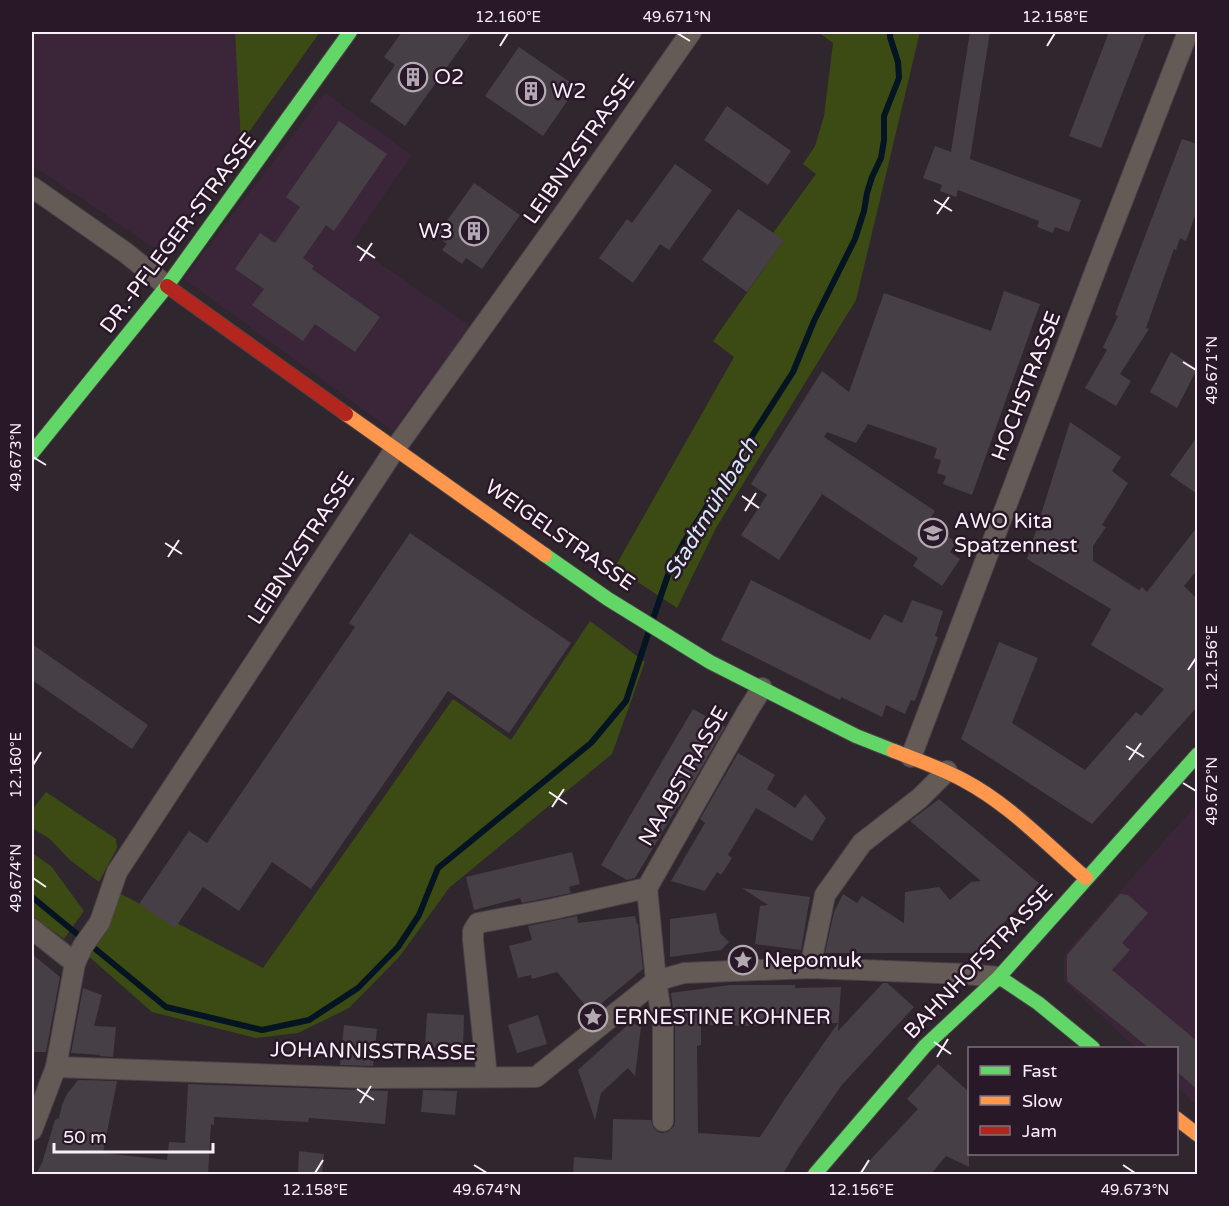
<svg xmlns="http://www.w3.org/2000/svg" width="1229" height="1206" viewBox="0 0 1229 1206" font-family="'Varela Round',sans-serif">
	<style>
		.built { fill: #3a2638 }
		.green { fill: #3c4a13 }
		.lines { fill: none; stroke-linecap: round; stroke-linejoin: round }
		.stream { stroke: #041422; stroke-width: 6 }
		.building { fill: #473f46; fill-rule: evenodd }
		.street-casing { stroke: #4b434a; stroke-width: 22 }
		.fast-casing { stroke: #4b434a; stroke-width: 16 }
		.slow-casing { stroke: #4b434a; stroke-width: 16 }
		.jam-casing { stroke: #4b434a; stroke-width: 16 }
		.street { stroke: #655b56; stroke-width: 20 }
		.fast { stroke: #63d668; stroke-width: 14 }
		.slow { stroke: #ff974d; stroke-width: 14 }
		.jam { stroke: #b3261e; stroke-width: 14 }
		.ticks { fill: none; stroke: #faeff9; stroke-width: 2 }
		.labels { text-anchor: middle; stroke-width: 5; stroke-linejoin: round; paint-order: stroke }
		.poi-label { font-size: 21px; fill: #faeff9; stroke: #291928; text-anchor: start }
		.street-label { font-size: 21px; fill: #faeff9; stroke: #291928 }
		.water-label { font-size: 22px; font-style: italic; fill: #d4e8f6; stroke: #291928 }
		.neatline { fill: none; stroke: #faeff9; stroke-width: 2 }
		.ticks-label { font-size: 15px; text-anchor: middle; fill: #faeff9 }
	</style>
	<rect width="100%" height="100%" fill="#30262e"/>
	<g class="built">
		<polygon points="32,32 320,32 163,254 32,165"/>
		<polygon points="325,93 412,155 351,243 470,326 393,431 184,279"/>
		<polygon points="1197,804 1197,1106 1177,1087 1176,1048 1136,1048 1064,981 1064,955"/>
	</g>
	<g class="green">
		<polygon points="235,32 320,32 241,143"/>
		<polygon points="818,32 920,32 856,300 716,528 677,608 615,567 734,357 713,341 783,241 773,233 816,174 803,164 815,146 824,116 833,43"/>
		<polygon points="590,621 645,662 612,754 449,888 400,956 349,1008 298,1033 256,1038 152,1012 86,954 119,893 263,968 453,699 511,740"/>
		<polygon points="46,792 116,839 117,848 99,882 70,860 50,839 32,828 32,810"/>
		<polygon points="32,853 51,866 84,911 64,939 32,916"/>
	</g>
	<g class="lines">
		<g class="stream">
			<polyline points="653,619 670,569 684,542 793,372 814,321 855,239 864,211 867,193 872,177 881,158 884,140 884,116 899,78 898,62 890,37 890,32"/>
			<polyline points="32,897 166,1007 262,1030 309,1020 358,988 398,947 419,915 438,868 591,743 626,701 648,634"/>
		</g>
	</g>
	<g class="building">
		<polygon points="402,32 472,32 405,126 370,101 395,65 384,57"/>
		<polygon points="970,32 990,32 970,159 1081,200 1069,232 1055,227 1053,233 1037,227 1039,221 958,190 956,197 940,191 942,185 923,178 935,146 951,152"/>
		<polygon points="1109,32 1146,32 1101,148 1069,136"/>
		<polygon points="519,47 577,87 543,136 485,96"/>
		<polygon points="727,106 791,151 768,185 704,140"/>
		<polygon points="339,121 387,154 334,231 326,225 303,258 314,266 312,269 380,317 355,352 315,324 303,341 270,318 252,305 264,289 235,269 260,233 275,243 300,207 286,197"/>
		<polygon points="1182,139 1197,144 1197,210 1186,241 1180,238 1176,250 1174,249 1146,328 1149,329 1120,374 1131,381 1116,406 1085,388 1107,350 1103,347 1118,316 1115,315"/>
		<polygon points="675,164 712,190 669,250 660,244 633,283 599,258 627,219 632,223"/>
		<polygon points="474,183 520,215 482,269 466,258 462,264 442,250 447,244 436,236"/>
		<polygon points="738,209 784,240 747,292 702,260"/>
		<polygon points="1004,291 1040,304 972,495 943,484 946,476 937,473 941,460 934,458 937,448 868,424 856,443 827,432 824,437 935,511 927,523 956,542 950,552 960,559 942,586 913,566 918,558 822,494 779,560 741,535 767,495 751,484 822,371 849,392 884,293 991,331"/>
		<polygon points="1171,352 1197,369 1177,408 1150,392"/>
		<polygon points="1070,422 1121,457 1112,471 1128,483 1102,525 1106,527 1093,546 1093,561 1139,590 1142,587 1147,592 1197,527 1197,570 1184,586 1197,599 1197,707 1092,824 961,739 999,642 1038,658 1012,723 1085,770 1136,712 1141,716 1164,689 1091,645 1111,609 1027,559"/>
		<polygon points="1197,437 1197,494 1170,475"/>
		<polygon points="410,533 571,643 509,733 448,691 311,889 272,862 239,911 203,887 175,928 139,904 189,831 207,843 355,627 349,623"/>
		<polygon points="751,580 870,640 884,614 902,623 912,600 943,611 935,636 938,637 915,701 911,700 905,714 886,705 882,717 841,697 840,700 721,640"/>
		<polygon points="32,644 148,725 132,749 32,680"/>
		<polygon points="693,709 725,727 679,807 678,806 635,878 627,880 601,865"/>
		<polygon points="738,753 775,775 767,789 795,808 805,794 826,818 812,841 756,808 728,855 732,858 721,875 717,872 705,891 671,881 705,823 700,819"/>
		<polygon points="939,799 1039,883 977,953 825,953 834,912 843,894 857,903 862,896 904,923 905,892 939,887 950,900 971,882 981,881 910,821"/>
		<polygon points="572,852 580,884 569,887 571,893 522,903 520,898 474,910 466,877"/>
		<polygon points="742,888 810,897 801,950 755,944 760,906 768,905"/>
		<polygon points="1120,894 1128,895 1148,913 1122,943 1130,950 1112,970 1197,1041 1197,1089 1176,1071 1176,1048 1149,1048 1067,981 1067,955"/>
		<polygon points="716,913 720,933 729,942 721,950 670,957 670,919"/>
		<polygon points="577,916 578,923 635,916 637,924 638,924 643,969 591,1012 557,972 532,979 531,975 518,978 509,946 532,940 528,926"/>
		<polygon points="32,954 60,977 46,1052 32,1052"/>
		<path d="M883 983H887L914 1007 841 1086 797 1150 783 1174H573L574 1157 612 1160 613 1119 651 1120 653 1127 658 1132 662 1133 668 1132 674 1126 675 1121V1026L671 993 730 985H795V988L841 987 838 1031ZM756 1019 806 1022 809 1024 838 1023 786 1097 760 1137 698 1133 697 1046 701 1045V1025L756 1026Z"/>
		<polygon points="83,988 102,995 94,1026 116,1027 113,1057 99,1056 101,1055 71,1053"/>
		<polygon points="427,1013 464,1015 463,1049 425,1047"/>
		<polygon points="538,1015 547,1044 517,1053 508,1025"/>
		<polygon points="631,1022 641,1027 635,1076 628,1068 601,1093 595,1120 578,1070"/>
		<polygon points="344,1025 377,1029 373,1066 340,1065"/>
		<polygon points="938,1064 969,1092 969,1167 946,1156 931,1174 857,1174 918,1109 907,1099"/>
		<polygon points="78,1080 117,1081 103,1153 167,1160 169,1142 185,1143 188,1084 388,1091 385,1124 309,1118 308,1122 214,1117 214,1125 211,1124 208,1174 36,1174 42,1163 55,1120 59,1118 62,1105 67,1094"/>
		<polygon points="423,1090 457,1091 455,1115 421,1112"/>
		<polygon points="299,1151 324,1154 322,1174 298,1174"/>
	</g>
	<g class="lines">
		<g class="street-casing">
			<g id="street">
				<polyline points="32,187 126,253 167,286"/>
				<polyline points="911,757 1099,261 1188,32"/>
				<polyline points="647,888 656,981 663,1026 663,1121"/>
				<polyline points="32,929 75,963"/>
				<polyline points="810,968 825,895 862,843 920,798 947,771"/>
				<polyline points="56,1067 371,1078 536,1077 656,981 684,973 810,968 965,974 999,977"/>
				<polyline points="487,1077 473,940 473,931 478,923 553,909 647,888 747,712 762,688"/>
				<polyline points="32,1130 56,1067 75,963 83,946 100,922 117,872 395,449 568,208 691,32"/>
			</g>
		</g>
		<g class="fast-casing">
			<g id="fast">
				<polyline points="32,453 167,286 350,32"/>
				<polyline points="545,555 608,599 710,662 856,736 894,751"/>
				<polyline points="999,977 1038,1003 1093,1048"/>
				<polyline points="815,1174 925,1046 999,977 1198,754"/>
			</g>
		</g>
		<g class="slow-casing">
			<g id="slow">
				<polyline points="346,414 545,555"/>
				<path d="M894 751C917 760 941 768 963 780 1009 804 1046 844 1086 878"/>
				<polyline points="1176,1118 1198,1135"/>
			</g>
		</g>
		<g class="jam-casing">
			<polyline id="jam" points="167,286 346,414"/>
		</g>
		<use href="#street" class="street"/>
		<use href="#fast" class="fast"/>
		<use href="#slow" class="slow"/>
		<use href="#jam" class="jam"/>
	</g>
	<path class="ticks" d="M677 33 690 41M500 46 508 33M1047 46 1055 33M934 200 952 211M937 214 949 197M357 246 375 258M360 261 372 243M1183 362 1196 370M33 457 46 465M742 496 759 508M745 511 756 493M165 543 182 554M168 557 179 540M1188 670 1196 658M1126 746 1144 757M1129 760 1141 743M33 765 41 752M1183 783 1196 791M549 792 567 804M552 807 564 789M33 878 46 887M934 1042 951 1054M937 1057 948 1039M357 1089 374 1100M360 1103 371 1086M474 1165 487 1173M1123 1165 1135 1173M315 1173 323 1160M861 1173 869 1160"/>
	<defs>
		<g id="building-ring" transform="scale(1.5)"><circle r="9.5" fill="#291928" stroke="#b3a9b2" stroke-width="1.5"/><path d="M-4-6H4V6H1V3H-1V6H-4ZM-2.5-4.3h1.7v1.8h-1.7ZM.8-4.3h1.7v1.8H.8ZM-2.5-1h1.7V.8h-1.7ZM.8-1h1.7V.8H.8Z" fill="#b3a9b2"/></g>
		<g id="school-ring" transform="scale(1.5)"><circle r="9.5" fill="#291928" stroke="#b3a9b2" stroke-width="1.5"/><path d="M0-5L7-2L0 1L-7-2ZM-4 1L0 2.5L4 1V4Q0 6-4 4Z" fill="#b3a9b2"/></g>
		<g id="sight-ring" transform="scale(1.5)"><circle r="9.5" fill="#291928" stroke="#b3a9b2" stroke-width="1.5"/><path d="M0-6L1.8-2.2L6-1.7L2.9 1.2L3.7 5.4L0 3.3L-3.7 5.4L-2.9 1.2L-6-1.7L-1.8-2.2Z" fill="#b3a9b2"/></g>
	</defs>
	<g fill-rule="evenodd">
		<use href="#building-ring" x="413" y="77"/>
		<use href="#building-ring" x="531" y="91"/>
		<use href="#building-ring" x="474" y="231"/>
		<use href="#school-ring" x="933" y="533"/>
		<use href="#sight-ring" x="743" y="960"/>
		<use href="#sight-ring" x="593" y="1017"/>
	</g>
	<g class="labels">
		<g class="poi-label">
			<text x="434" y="84">O2</text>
			<text x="552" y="98">W2</text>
			<text x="453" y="238" text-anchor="end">W3</text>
			<text x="954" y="528">AWO Kita<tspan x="954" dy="24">Spatzennest</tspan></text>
			<text x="764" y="967">Nepomuk</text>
			<text x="614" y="1024">ERNESTINE KOHNER</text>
		</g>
		<g class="street-label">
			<text transform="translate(579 149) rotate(-55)" y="7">LEIBNIZSTRASSE</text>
			<text transform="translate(178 233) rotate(-53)" y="7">DR.-PFLEGER-STRASSE</text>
			<text transform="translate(1026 386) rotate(-69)" y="7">HOCHSTRASSE</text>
			<text transform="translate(560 535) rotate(35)" y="7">WEIGELSTRASSE</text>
			<text transform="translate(301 548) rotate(-57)" y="7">LEIBNIZSTRASSE</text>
			<text transform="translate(683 776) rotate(-60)" y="7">NAABSTRASSE</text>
			<text transform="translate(978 962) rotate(-46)" y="7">BAHNHOFSTRASSE</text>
			<text transform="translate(373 1051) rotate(1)" y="7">JOHANNISSTRASSE</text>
		</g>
		<g class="water-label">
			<text transform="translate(710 508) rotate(-59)" y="8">Stadtmühlbach</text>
		</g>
	</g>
	<rect width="1229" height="1206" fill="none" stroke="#291928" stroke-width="66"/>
	<rect x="968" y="1047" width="210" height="108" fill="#291928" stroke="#7d6f7c" stroke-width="1.5"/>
	<rect x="980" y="1066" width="30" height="9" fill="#63d668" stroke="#7d6f7c" stroke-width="1.5"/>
	<text x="1022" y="1077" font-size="18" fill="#faeff9">Fast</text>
	<rect x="980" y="1096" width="30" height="9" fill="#ff974d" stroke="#7d6f7c" stroke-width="1.5"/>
	<text x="1022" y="1107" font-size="18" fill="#faeff9">Slow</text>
	<rect x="980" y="1126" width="30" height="9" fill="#b3261e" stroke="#7d6f7c" stroke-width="1.5"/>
	<text x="1022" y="1137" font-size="18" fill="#faeff9">Jam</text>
	<path d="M54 1143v9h159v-9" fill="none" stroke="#faeff9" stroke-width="3"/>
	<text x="63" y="1143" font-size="18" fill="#faeff9" stroke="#291928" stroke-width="4.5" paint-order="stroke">50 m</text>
	<rect x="33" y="33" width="1163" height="1140" class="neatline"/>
	<g class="ticks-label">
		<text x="508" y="22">12.160°E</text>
		<text x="677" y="22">49.671°N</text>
		<text x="1055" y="22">12.158°E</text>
		<text transform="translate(1212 370) rotate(-90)" y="5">49.671°N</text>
		<text transform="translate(16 457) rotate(-90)" y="5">49.673°N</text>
		<text transform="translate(1212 658) rotate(-90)" y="5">12.156°E</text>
		<text transform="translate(16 765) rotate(-90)" y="5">12.160°E</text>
		<text transform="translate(1212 791) rotate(-90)" y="5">49.672°N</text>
		<text transform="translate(16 878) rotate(-90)" y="5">49.674°N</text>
		<text x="315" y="1195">12.158°E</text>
		<text x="487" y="1195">49.674°N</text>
		<text x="861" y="1195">12.156°E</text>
		<text x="1135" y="1195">49.673°N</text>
	</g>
</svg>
